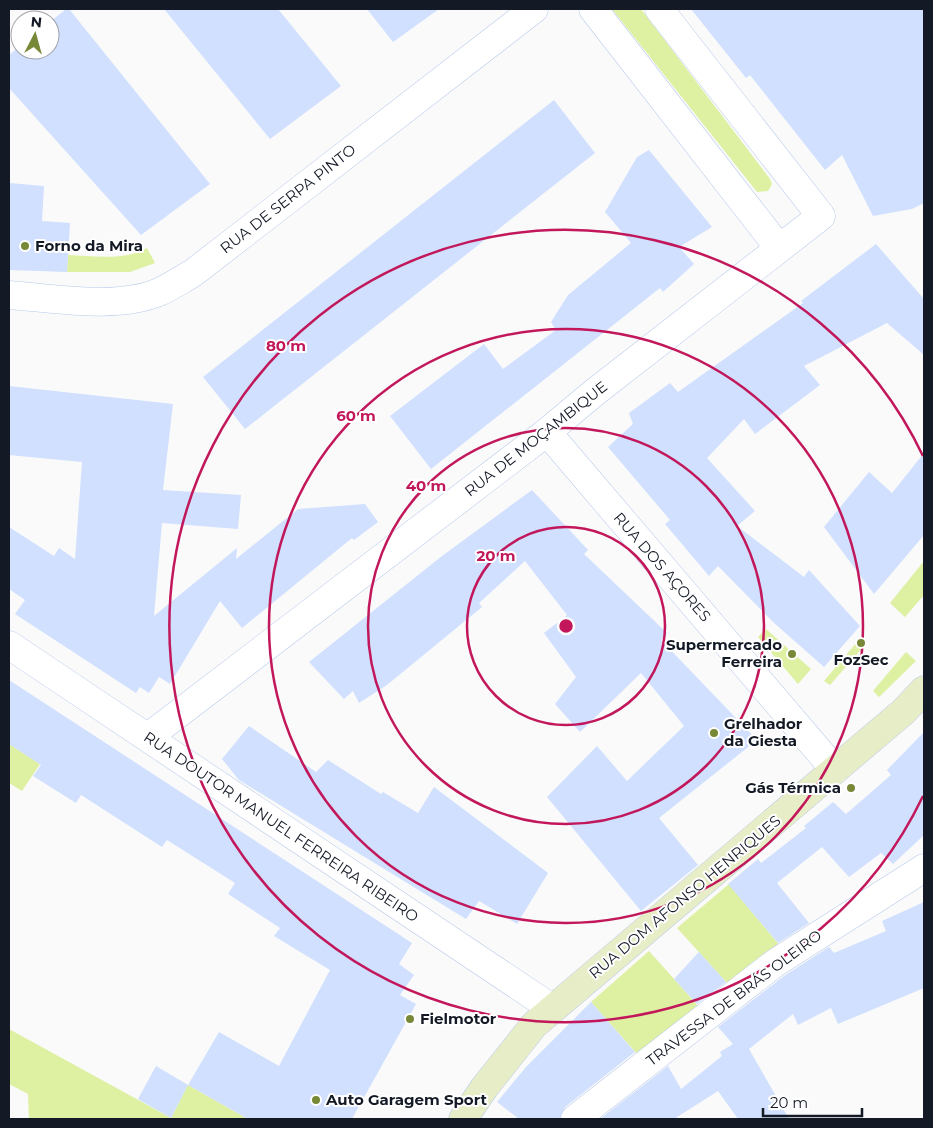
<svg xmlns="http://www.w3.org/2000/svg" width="933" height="1128" viewBox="0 0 933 1128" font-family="Montserrat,sans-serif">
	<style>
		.green { fill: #def0a1 }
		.building { fill: #d0e0fe }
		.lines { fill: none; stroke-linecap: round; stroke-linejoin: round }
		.minor-casing { stroke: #b8caea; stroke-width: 29 }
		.secondary-casing { stroke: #b8caea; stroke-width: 29 }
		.minor { stroke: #fff; stroke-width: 28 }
		.secondary { stroke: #e7eec7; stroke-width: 28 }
		.ring { fill: none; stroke: #c2185b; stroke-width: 2.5 }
		.poi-dot { fill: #778837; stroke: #fff; stroke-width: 2 }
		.labels { text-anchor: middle; stroke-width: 4; stroke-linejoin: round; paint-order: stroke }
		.street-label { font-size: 15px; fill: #131925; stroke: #fff }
		.poi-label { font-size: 15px; font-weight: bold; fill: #131925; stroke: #fff; text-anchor: start }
		.centre { fill: #c2185b; stroke: #fff; stroke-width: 2.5 }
		.ring-label { font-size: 15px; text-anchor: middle; font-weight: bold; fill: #c2185b; stroke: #fff; stroke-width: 4; stroke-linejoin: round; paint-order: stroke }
	</style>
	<rect width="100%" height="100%" fill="#fafafa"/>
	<g class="green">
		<polygon points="612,9 641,9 770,179 772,184 768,191 757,192"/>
		<path d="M147 248 155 263 130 272H67L68 255C93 256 125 261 147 248Z"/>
		<polygon points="924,561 924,595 905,617 890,603"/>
		<polygon points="766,629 811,669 798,684 758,637"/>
		<polygon points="857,642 864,646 830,685 824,681"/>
		<polygon points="906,652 916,661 879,697 873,691"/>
		<polygon points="9,744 40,764 22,791 9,783"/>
		<polygon points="729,884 781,947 728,984 677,928"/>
		<polygon points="649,951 699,1007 639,1056 591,1002"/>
		<polygon points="9,1029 171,1118 188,1085 248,1119 29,1119 28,1094 9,1084"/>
	</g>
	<g class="building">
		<polygon points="66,9 69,9 210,184 141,235 9,88 9,55 20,46 20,50 50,50 50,22"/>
		<polygon points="164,9 278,9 341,86 270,139"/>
		<polygon points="367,9 439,9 393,42"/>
		<polygon points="691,9 924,9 924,203 912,209 873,216 842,155 825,170 750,75 746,78"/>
		<polygon points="554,100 595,153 245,429 203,377"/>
		<polygon points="649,150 712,227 679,247 694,264 663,292 660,288 431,469 390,416 484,344 503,369 556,330 551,322 568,295 631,243 605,212 637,157"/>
		<polygon points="9,183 44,186 42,221 70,223 67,272 9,270"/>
		<polygon points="876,244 924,299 924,355 887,323 804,366 820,385 755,434 744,419 707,458 755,511 737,526 804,577 809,570 860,626 824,667 773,622 718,566 709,576 665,524 670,520 608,447 633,424 629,413 670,383 678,392 803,303 801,301"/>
		<polygon points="9,386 173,404 163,490 241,495 238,529 162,523 154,616 237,548 236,559 298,509 365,504 378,522 354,540 352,538 242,628 220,601 170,684 159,677 149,693 140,687 136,693 15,614 25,600 9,589 9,527 54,556 59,548 75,559 82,462 9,455"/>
		<polygon points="924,453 924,535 874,594 824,527 869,472 892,493"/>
		<polygon points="532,490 588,550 584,554 667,633 661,640 757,740 659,818 698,865 641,911 547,797 597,746 627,781 684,726 641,673 580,732 555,704 576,677 544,633 567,615 525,561 479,603 482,607 387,685 359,703 353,691 344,699 309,662 442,556"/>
		<polygon points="9,680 412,943 399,964 414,975 400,995 416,1004 352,1119 248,1119 188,1085 219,1032 279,1066 330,970 274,936 280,928 228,894 235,883 167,840 162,847 81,795 76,803 33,776 41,765 9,744"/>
		<polygon points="249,726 316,772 328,760 381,794 383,792 418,813 434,787 548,873 517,924 479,901 466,919 239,780 222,759"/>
		<polygon points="924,732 924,835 893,864 881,853 849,877 822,847 777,883 809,923 778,943 728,884 758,859 761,863 806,828 804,826 833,802 846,814 891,775 887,770"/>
		<polygon points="924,902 924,988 838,1024 831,1008 798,1025 793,1014 749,1049 789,1119 738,1119 718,1091 674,1119 600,1119 668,1066 681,1089 722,1056 720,1052 733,1044 718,1027 784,976 829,947 834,953 886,931 882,921"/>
		<polygon points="699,952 726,982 697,1004 674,979"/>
		<polygon points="591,1002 635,1052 565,1107 560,1119 519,1119 497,1102 526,1067"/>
		<polygon points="156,1066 188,1085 171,1118 138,1099"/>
	</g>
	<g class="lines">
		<g class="minor-casing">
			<g id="minor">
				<polyline points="593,9 779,248"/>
				<path d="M9 295C53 298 117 310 159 292 171 287 182 279 193 273L534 9"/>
				<polyline points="547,432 835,770"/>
				<polyline points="9,645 553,1009"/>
				<polyline points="148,737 547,432 595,392 821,216 659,9"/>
				<polyline points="575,1119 775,963 924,868"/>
			</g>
		</g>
		<g class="secondary-casing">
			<polyline id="secondary" points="463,1119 484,1088 534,1025 903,712 924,690"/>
		</g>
		<use href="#minor" class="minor"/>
		<use href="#secondary" class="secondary"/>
	</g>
	<g class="ring">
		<circle cx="566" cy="626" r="99"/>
		<circle cx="566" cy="626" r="198"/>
		<circle cx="566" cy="626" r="297"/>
		<path d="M923 796A396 396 0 1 1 923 456"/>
	</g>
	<g class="poi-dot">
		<circle cx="25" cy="246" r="5"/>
		<circle cx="861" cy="643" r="5"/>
		<circle cx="792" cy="654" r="5"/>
		<circle cx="714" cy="733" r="5"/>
		<circle cx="851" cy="788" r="5"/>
		<circle cx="410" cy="1019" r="5"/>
		<circle cx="316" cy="1100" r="5"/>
	</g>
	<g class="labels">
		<g class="street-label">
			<text transform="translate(288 199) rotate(-38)" y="5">RUA DE SERPA PINTO</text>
			<text transform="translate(536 439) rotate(-38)" y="5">RUA DE MOÇAMBIQUE</text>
			<text transform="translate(662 567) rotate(49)" y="5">RUA DOS AÇORES</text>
			<text transform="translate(281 827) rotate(34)" y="5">RUA DOUTOR MANUEL FERREIRA RIBEIRO</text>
			<text transform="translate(685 897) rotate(-40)" y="5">RUA DOM AFONSO HENRIQUES</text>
			<text transform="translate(734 998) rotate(-37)" y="5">TRAVESSA DE BRÁS OLEIRO</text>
		</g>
		<g class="poi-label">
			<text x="35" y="251">Forno da Mira</text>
			<text x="782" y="650" text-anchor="end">Supermercado<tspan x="782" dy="17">Ferreira</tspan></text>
			<text x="861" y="665" text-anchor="middle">FozSec</text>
			<text x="724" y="729">Grelhador<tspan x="724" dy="17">da Giesta</tspan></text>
			<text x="841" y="793" text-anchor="end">Gás Térmica</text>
			<text x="420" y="1024">Fielmotor</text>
			<text x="326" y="1105">Auto Garagem Sport</text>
		</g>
	</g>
	<circle cx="566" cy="626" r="8" class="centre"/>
	<g class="ring-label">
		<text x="286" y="351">80 m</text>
		<text x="356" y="421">60 m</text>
		<text x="426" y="491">40 m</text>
		<text x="496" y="561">20 m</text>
	</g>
	<rect width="933" height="1128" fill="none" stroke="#131925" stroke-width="20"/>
	<g transform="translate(35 35) rotate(6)"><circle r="24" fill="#ffffff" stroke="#a1a3a8"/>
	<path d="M0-4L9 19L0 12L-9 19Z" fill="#778837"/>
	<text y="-8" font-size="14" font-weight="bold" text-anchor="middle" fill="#131925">N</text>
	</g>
	<path d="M763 1108v8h99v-8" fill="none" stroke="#131925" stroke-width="2.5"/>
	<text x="770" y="1108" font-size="15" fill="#131925" stroke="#ffffff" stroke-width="4" paint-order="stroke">20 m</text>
</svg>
